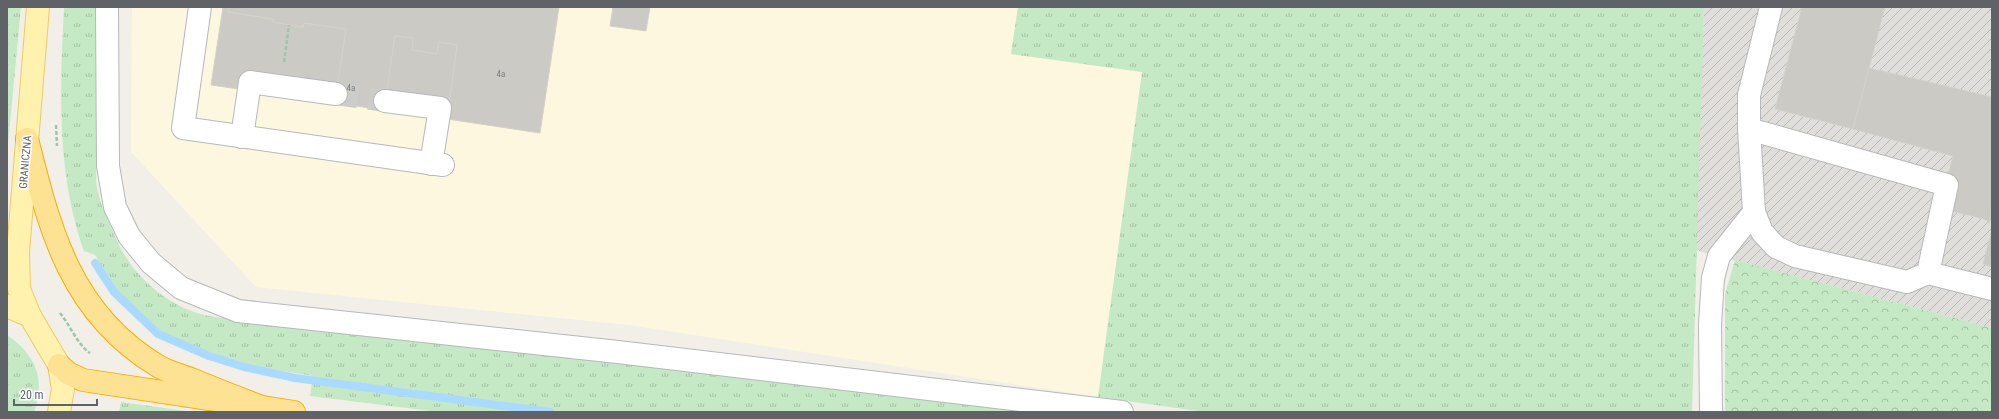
<svg xmlns="http://www.w3.org/2000/svg" width="1999" height="419" viewBox="0 0 1999 419" font-family="'Roboto Condensed',sans-serif">
	<style>
		.commercial { fill: #fef7e0 }
		.industrial { fill: url(#industrial-furrows) }
		.grass { fill: url(#grass-tufts) }
		.forest { fill: url(#forest-crowns) }
		.lines { fill: none; stroke-linecap: round; stroke-linejoin: round }
		.stream { stroke: #aadaff; stroke-width: 8 }
		.building { fill: #cccac5; stroke: #d6d1c6 }
		.minor-tunnel { stroke: #ccccc8; stroke-width: 22; stroke-dasharray: 22 11; stroke-linecap: butt }
		.minor-casing { stroke: #b5b8bc; stroke-width: 24 }
		.major-casing { stroke: #f2c960; stroke-width: 24 }
		.highway-casing { stroke: #f9ab00; stroke-width: 24 }
		.path { stroke: #9cc7a9; stroke-width: 2.5; stroke-dasharray: 4 2; stroke-linecap: butt }
		.minor { stroke: #fff; stroke-width: 22 }
		.major { stroke: #fff2af; stroke-width: 22 }
		.highway { stroke: #fde293; stroke-width: 22 }
		.labels { text-anchor: middle; stroke-width: 3; stroke-linejoin: round; paint-order: stroke }
		.number-label { font-size: 9px; fill: #7a7d7f }
		.street-label { font-size: 11px; fill: #5f6368; stroke: #fff }
	</style>
	<defs>
		<pattern id="industrial-furrows" width="10" height="10" patternUnits="userSpaceOnUse"><rect width="10" height="10" fill="#e0deda"/><path d="M-1 1l2-2M0 10L10 0M9 11l2-2" fill="none" stroke="#b9b8b5"/></pattern>
		<pattern id="grass-tufts" width="24" height="20" patternUnits="userSpaceOnUse"><rect width="24" height="20" fill="#c5e8c5"/><path d="M3 7l-1-3M5 7V3M7 7l1-3M15 17l-1-3M17 17v-4M19 17l1-3" fill="none" stroke="#a3c0a4"/></pattern>
		<pattern id="forest-crowns" width="20" height="18" patternUnits="userSpaceOnUse"><rect width="20" height="18" fill="#c5e8c5"/><path d="M2 6a3 3 0 1 1 6 0M12 15a3 3 0 1 1 6 0" fill="none" stroke="#a3c0a4"/></pattern>
	</defs>
	<rect width="100%" height="100%" fill="#f1efe8"/>
	<polygon class="commercial" points="132,7 1018,7 1011,54 1142,72 1098,397 629,325 256,287 131,152"/>
	<polygon class="industrial" points="1704,7 1992,7 1992,328 1695,250"/>
	<g class="grass">
		<polygon points="7,7 21,7 7,155"/>
		<path d="M64 7H97L96 181C98 198 104 212 111 227 116 239 122 252 129 262 149 290 181 312 214 317L369 333 1046 412H438L310 396 313 376 253 366 223 357 198 350 158 331 114 287 95 255 84 251C56 173 60 89 64 7Z"/>
		<polygon points="1018,7 1704,7 1692,412 1205,412 1098,397 1142,72 1011,54"/>
		<path d="M7 335C35 354 46 379 34 412H7Z"/>
		<polygon points="121,402 193,412 119,412"/>
	</g>
	<polygon class="forest" points="1735,260 1992,328 1992,412 1725,412 1725,294"/>
	<g class="lines">
		<polyline class="stream" points="95,263 114,292 158,334 209,356 244,367 295,378 550,412"/>
	</g>
	<g class="building">
		<polygon points="223,7 229,7 228,12 273,19 273,22 303,27 304,23 346,29 335,103 211,85"/>
		<polygon points="229,7 559,7 540,133 447,119 457,45 439,42 437,54 412,50 413,38 395,36 384,110 335,103 346,29 304,23 303,27 273,22 273,19 228,12"/>
		<polygon points="613,7 650,7 646,31 610,26"/>
		<polygon points="1802,7 1885,7 1853,129 1775,109"/>
		<polygon points="395,36 413,38 412,50 437,54 439,42 457,45 447,119 384,110"/>
		<polygon points="1869,68 1992,97 1992,212 1989,223 1987,222 1987,220 1965,214 1963,216 1963,214 1952,211 1959,186 1946,183 1953,156 1853,129"/>
		<polygon points="1992,229 1992,267 1983,264"/>
	</g>
	<g class="lines">
		<polyline class="minor-tunnel" points="336,94 385,101"/>
		<g class="minor-casing">
			<g id="minor">
				<polyline points="107,7 108,166 115,207 129,236 151,263 181,288 238,311 618,352 1122,412"/>
				<polyline points="200,7 183,128 443,165"/>
				<polyline points="1771,7 1749,95 1749,129 1947,185 1928,273 1992,289"/>
				<polyline points="385,101 440,108 431,164"/>
				<polyline points="1749,129 1754,212 1762,232 1776,247 1795,256 1907,282 1928,273"/>
				<polyline points="242,137 250,82 336,94"/>
				<polyline points="1711,412 1710,324 1713,278 1719,256 1754,212"/>
			</g>
		</g>
		<g class="major-casing">
			<g id="major">
				<polyline points="38,7 18,252 19,289 30,316 59,365 63,389 59,412"/>
				<polyline points="7,306 30,316"/>
			</g>
		</g>
		<g class="highway-casing">
			<g id="highway">
				<path d="M27 139C50 231 71 314 158 366 168 372 180 375 191 379 215 389 238 398 262 407"/>
				<polyline points="59,365 68,373 83,380 294,412"/>
			</g>
		</g>
		<g class="path">
			<polyline points="284,62 289,25"/>
			<polyline points="56,125 57,146"/>
			<path d="M60 313C70 325 77 344 90 353"/>
		</g>
		<use href="#minor" class="minor"/>
		<use href="#major" class="major"/>
		<use href="#highway" class="highway"/>
	</g>
	<g class="labels">
		<g class="number-label">
			<text x="501" y="77">4a</text>
			<text x="351" y="91">4a</text>
		</g>
		<g class="street-label">
			<text transform="translate(25 162) rotate(-85)" y="4">GRANICZNA</text>
		</g>
	</g>
	<rect width="1999" height="419" fill="none" stroke="#5f6368" stroke-width="16"/>
	<path d="M14 399v6h83v-6" fill="none" stroke="#5f6368" stroke-width="2"/>
	<text x="20" y="399" font-size="12" fill="#5f6368" stroke="#ffffff" stroke-width="3" paint-order="stroke">20 m</text>
</svg>
